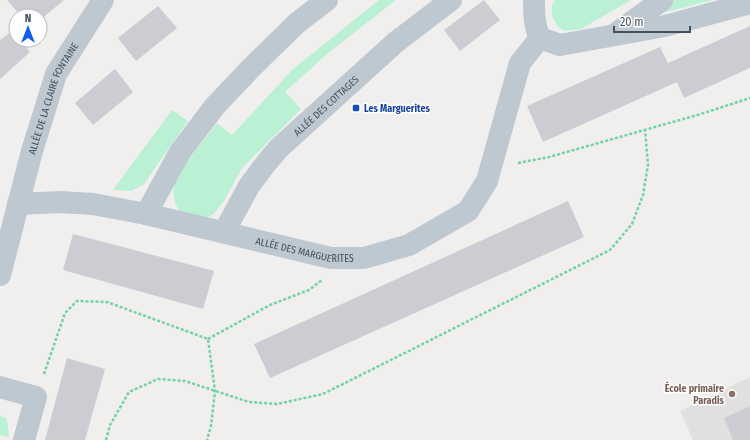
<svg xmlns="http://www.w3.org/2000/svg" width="750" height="440" viewBox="0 0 750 440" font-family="'Fira Sans Condensed',sans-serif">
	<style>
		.education { fill: #e2dfe0 }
		.green { fill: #baf1d4 }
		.building { fill: #cbcdd3 }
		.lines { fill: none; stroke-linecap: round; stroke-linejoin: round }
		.path { stroke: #71d1a9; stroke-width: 2.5; stroke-dasharray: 3 2; stroke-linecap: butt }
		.street { stroke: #bec8d1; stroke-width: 22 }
		.transit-dot { fill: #1a4fb4; stroke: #fff; stroke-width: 1.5 }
		.education-dot { fill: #8d6e63; stroke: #fff; stroke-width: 1.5 }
		.labels { text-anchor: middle; stroke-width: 3; stroke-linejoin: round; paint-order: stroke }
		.street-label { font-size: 10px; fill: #46505d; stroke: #fff }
		.transit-label { font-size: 10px; font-weight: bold; fill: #164399; stroke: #fff; text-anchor: start }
		.education-label { font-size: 10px; font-weight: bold; fill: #785e54; stroke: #fff; text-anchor: end }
	</style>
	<rect width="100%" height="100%" fill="#f1eeee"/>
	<polygon class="education" points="750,377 750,440 693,440 680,411"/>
	<g class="green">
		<polygon points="379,0 396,0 327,54 285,92 301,109 242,168 224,201 214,214 202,219 179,211 175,202 173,190 175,177 217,123 232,135 292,70"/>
		<polygon points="555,0 631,0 581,29 565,31 557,26 552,16 552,5"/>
		<polygon points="674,0 713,0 654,15"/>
		<polygon points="172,110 188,121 143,185 131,191 113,190"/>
		<polygon points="0,415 7,419 9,437 0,435"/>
	</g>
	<g class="building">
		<polygon points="7,0 64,0 40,20 40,16 21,16"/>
		<polygon points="484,0 500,20 460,51 444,30"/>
		<polygon points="158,6 177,28 136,61 118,38"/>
		<polygon points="750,26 750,68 684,98 677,82 543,142 527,106 660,47 668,63"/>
		<polygon points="12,31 16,36 16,40 20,40 30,52 0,79 0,40"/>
		<polygon points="115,69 133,92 93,125 75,103"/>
		<polygon points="568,201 584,237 270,378 254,344"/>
		<polygon points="73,234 214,271 203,309 63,270"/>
		<polygon points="67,358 105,369 85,440 45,440"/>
		<polygon points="750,406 750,440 733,440 724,418"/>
	</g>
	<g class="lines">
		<g class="path">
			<polyline points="518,163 549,157 701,114 750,98"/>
			<polyline points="208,339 270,305 309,290 322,280"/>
			<polyline points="44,374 65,313 77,301 107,302 208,339 215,391 211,426 207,440"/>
			<polyline points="106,440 110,425 129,392 158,379 185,381 249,402 277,404 323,394 610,250 632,224 643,195 648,165 645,130"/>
		</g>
		<g class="street">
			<path d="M534 0C534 14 534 25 540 38L560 45 665 26 750 3"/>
			<polyline points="618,32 662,0"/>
			<path id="s1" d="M18 204 60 202 93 204 146 214 331 258H364L409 245 468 211 487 181 520 63 540 38"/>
			<polyline points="146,214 180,152 215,106 251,68 297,23 327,0"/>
			<path id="s2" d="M224 232 249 186 267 162 279 148 396 42 451 0"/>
			<path id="s3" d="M0 275 32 151 56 74 103 0"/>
			<polyline points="0,387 36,397 24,440"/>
		</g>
	</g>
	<rect class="transit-dot" x="352" y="104" width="8" height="8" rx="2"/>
	<circle class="education-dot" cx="732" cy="394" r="4"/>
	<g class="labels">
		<g class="street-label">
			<text dy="4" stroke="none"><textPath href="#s3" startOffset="185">ALLÉE DE LA CLAIRE FONTAINE</textPath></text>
			<text dy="4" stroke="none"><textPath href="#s2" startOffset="164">ALLÉE DES COTTAGES</textPath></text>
			<text dy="4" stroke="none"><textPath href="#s1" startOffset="292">ALLÉE DES MARGUERITES</textPath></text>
		</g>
		<g class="transit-label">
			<text x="364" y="112">Les Marguerites</text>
		</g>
		<g class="education-label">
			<text x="724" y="392">École primaire<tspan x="724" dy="12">Paradis</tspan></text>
		</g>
	</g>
	<g transform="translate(28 28)"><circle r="19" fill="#ffffff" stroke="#b5b9be"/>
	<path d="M0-3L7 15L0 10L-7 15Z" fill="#105ee9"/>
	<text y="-6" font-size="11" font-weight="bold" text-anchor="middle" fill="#46505d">N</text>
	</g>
	<path d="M614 26v6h76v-6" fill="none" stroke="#46505d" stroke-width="2"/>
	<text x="620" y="26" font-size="12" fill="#46505d" stroke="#ffffff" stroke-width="3" paint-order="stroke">20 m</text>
</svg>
